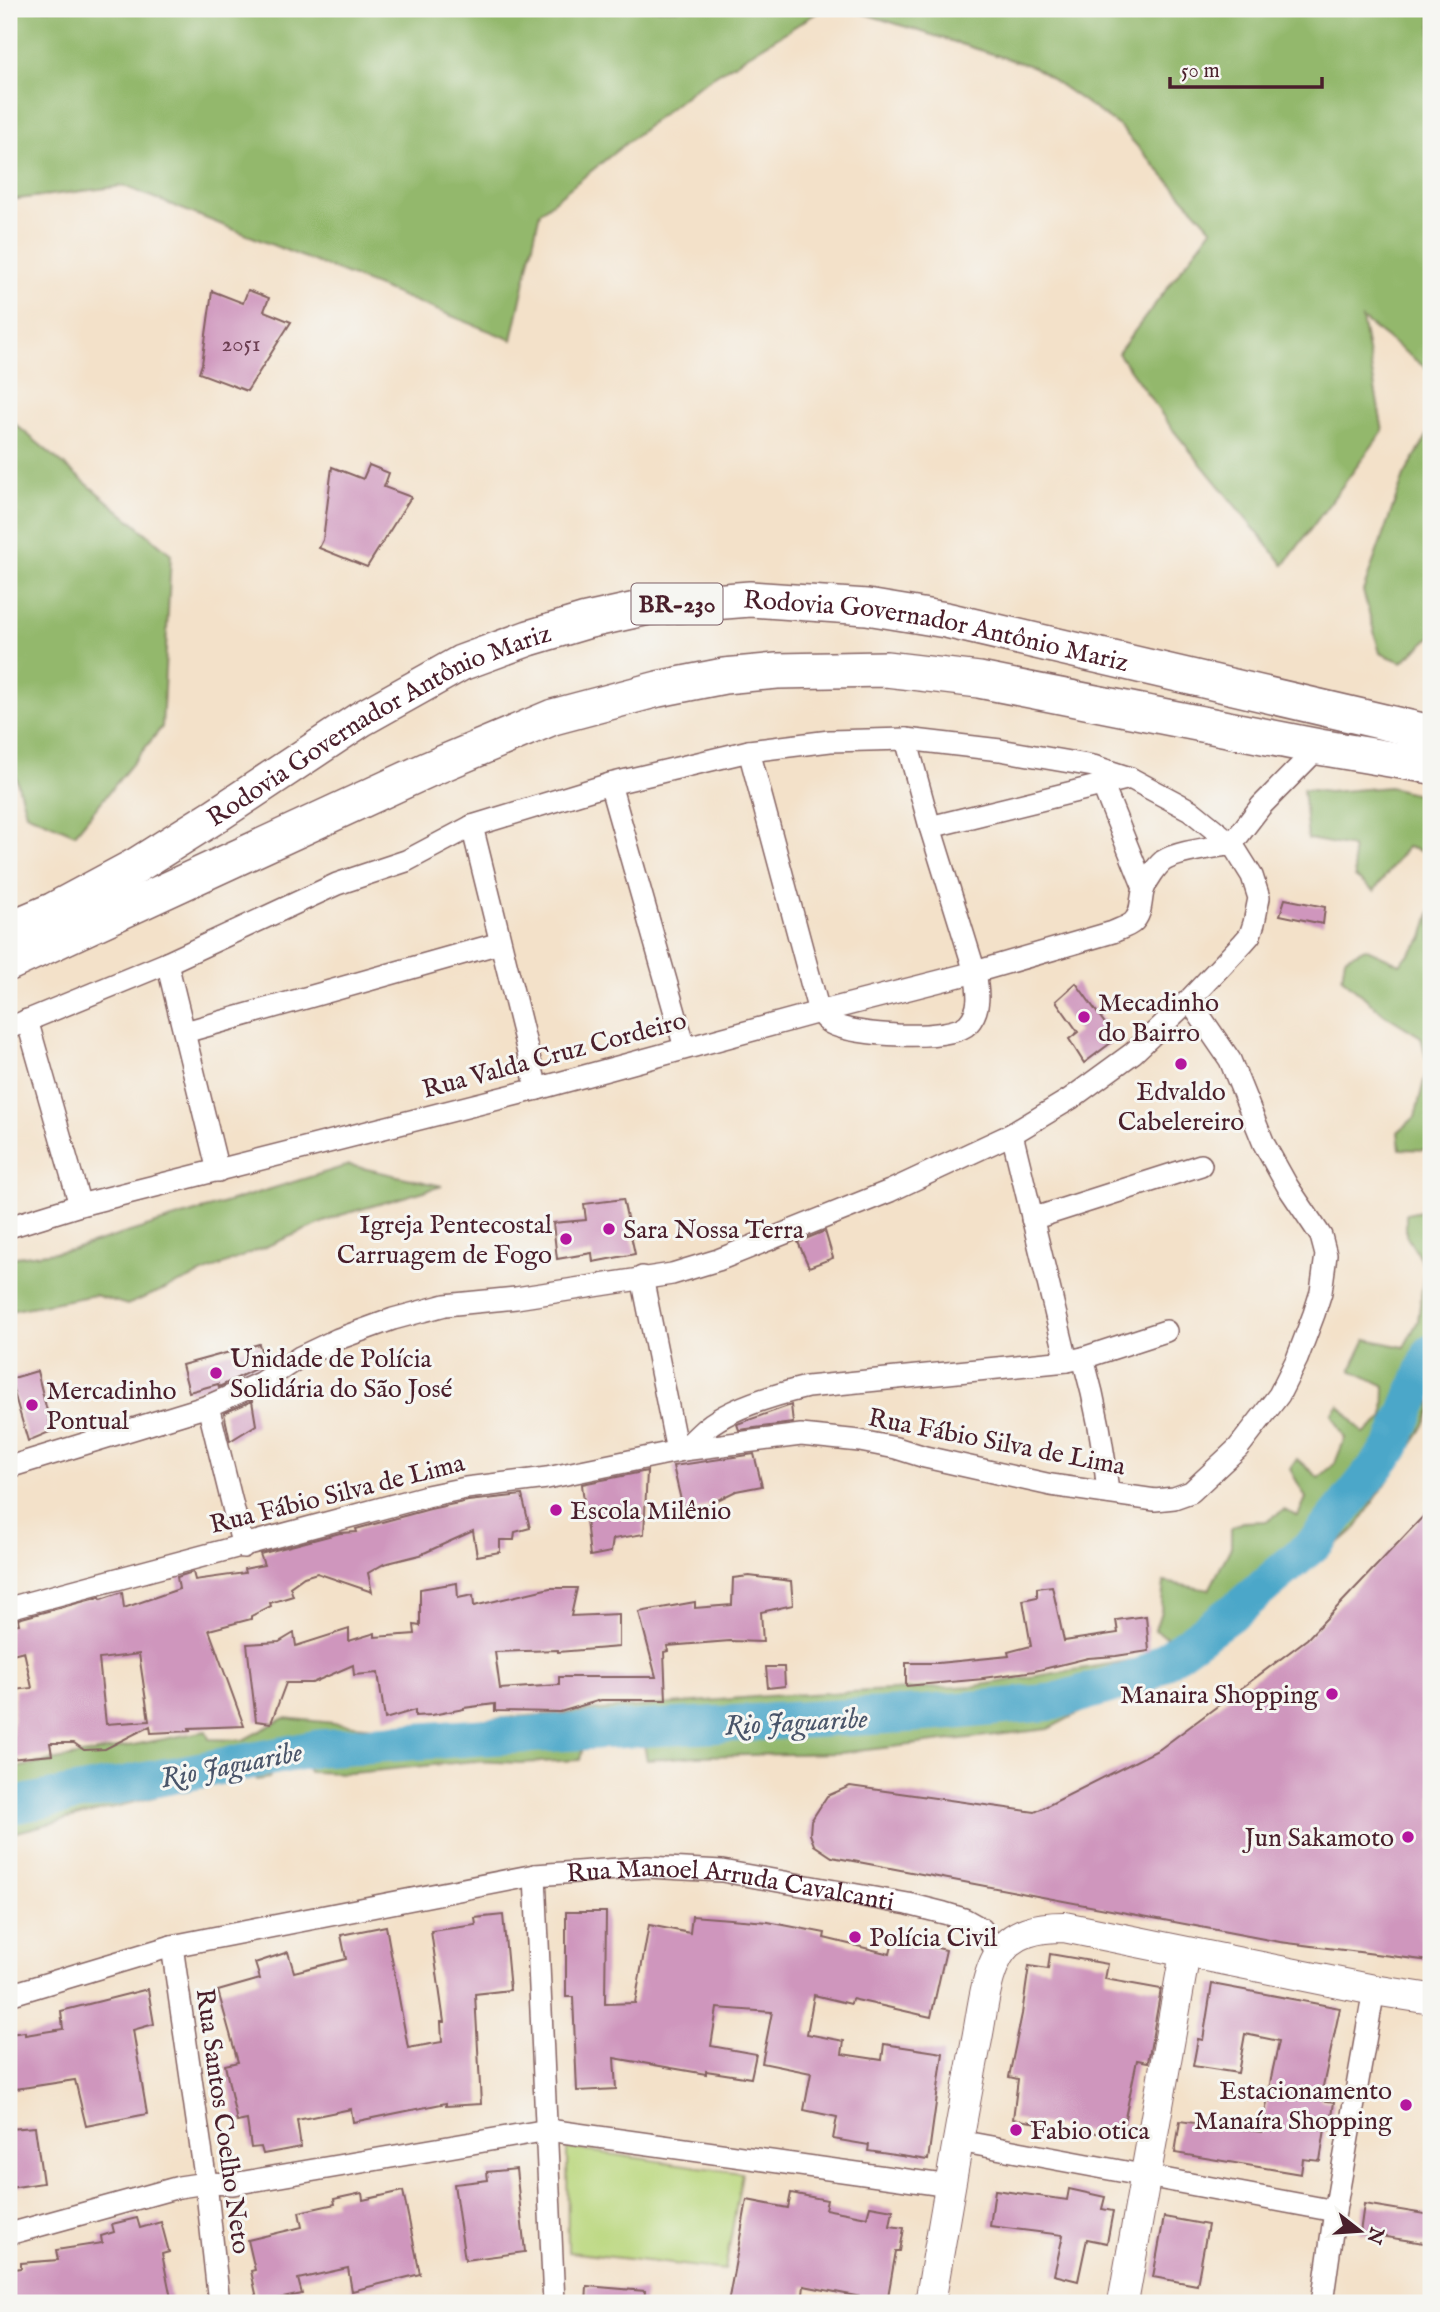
<svg xmlns="http://www.w3.org/2000/svg" width="1440" height="2312" viewBox="0 0 1440 2312" font-family="'IM FELL English',serif">
	<style>
		.green { fill: #bad77d; stroke: #827b54; stroke-width: 2 }
		.forest { fill: #93b86c; stroke: #6e6c4c; stroke-width: 2 }
		.lines { fill: none; stroke-linecap: round; stroke-linejoin: round }
		.river { stroke: #4ba7c9; stroke-width: 37 }
		.building { fill: #cf96bd; fill-rule: evenodd }
		.minor-casing { stroke: #856362; stroke-width: 24 }
		.secondary-casing { stroke: #856362; stroke-width: 32 }
		.trunk-casing { stroke: #856362; stroke-width: 38 }
		.minor { stroke: #fff; stroke-width: 21 }
		.secondary { stroke: #fff; stroke-width: 30 }
		.trunk { stroke: #fff; stroke-width: 35 }
		.poi-dot { fill: #b5179e; stroke: #f6f6f2; stroke-width: 2.5 }
		.labels { text-anchor: middle; stroke-width: 6; stroke-linejoin: round; paint-order: stroke }
		.number-label { font-size: 23px; fill: #6b3d50 }
		.shield { fill: #f6f6f2; stroke: #7e6067; stroke-width: 2 }
		.shield-label { font-size: 24px; font-weight: bold; fill: #4a1f2b }
		.street-label { font-size: 26px; fill: #4a1f2b; stroke: #f6f6f2 }
		.poi-label { font-size: 26px; fill: #4a1f2b; stroke: #f6f6f2; text-anchor: start }
		.water-label { font-size: 28px; font-style: italic; fill: #4a556a; stroke: #f6f6f2 }
	</style>
	<rect width="100%" height="100%" fill="#f6f6f2"/>
	<filter id="ink" filterUnits="userSpaceOnUse"><feTurbulence type="fractalNoise" baseFrequency=".0143" numOctaves="2"/><feDisplacementMap in="SourceGraphic" scale="14" xChannelSelector="R" yChannelSelector="G"/><feConvolveMatrix kernelMatrix="1 2 1 2 8 2 1 2 1" color-interpolation-filters="sRGB"/></filter>
	<filter id="wash" filterUnits="userSpaceOnUse"><feTurbulence type="fractalNoise" baseFrequency=".00686" numOctaves="4" result="noise"/><feDisplacementMap in="SourceGraphic" scale="28" xChannelSelector="R" yChannelSelector="G"/><feGaussianBlur stdDeviation="1.57" result="paint"/><feColorMatrix in="noise" values="0 0 0 0 0 0 0 0 0 0 0 0 0 0 0 0 0 1.4 0 .05"/><feComposite in="paint" operator="in"/></filter>
	<g filter="url(#wash)">
		<rect width="100%" height="100%" fill="#f3e1c9"/>
		<polygon class="green" points="567,2148 742,2173 725,2270 568,2252"/>
		<g class="forest">
			<polygon points="9,9 823,9 695,88 540,212 512,340 124,186 9,200"/>
			<polygon points="849,9 1431,9 1431,372 1362,319 1383,431 1284,565 1173,430 1118,353 1212,229 1119,126 1034,67"/>
			<polygon points="9,419 171,554 162,727 75,834 26,813 9,753"/>
			<polygon points="1431,429 1431,637 1402,662 1380,653 1363,591 1404,476"/>
			<polygon points="1389,787 1431,797 1431,863 1428,853 1407,847 1374,891 1355,877 1352,847 1308,839 1303,789 1329,792"/>
			<polygon points="1431,910 1431,1150 1400,1149 1398,1132 1415,1117 1428,1065 1421,1037 1384,1014 1342,978 1345,958 1365,948 1400,964 1423,938"/>
			<polygon points="349,1165 442,1186 341,1215 127,1305 95,1295 9,1311 9,1258 71,1250"/>
			<polygon points="1431,1209 1431,1412 1418,1436 1355,1529 1233,1633 1048,1729 840,1753 697,1756 647,1760 644,1745 583,1747 580,1760 520,1763 474,1761 353,1773 309,1772 305,1763 277,1762 269,1778 257,1780 254,1773 233,1777 9,1834 9,1769 206,1731 209,1739 243,1740 284,1718 384,1728 767,1696 975,1686 1140,1659 1174,1641 1155,1630 1161,1611 1164,1582 1209,1590 1231,1547 1231,1528 1242,1522 1266,1521 1284,1510 1298,1516 1306,1498 1290,1469 1297,1459 1319,1478 1335,1463 1345,1438 1332,1414 1339,1405 1364,1434 1384,1417 1385,1386 1351,1370 1366,1339 1404,1347 1418,1321 1425,1266 1406,1235 1406,1214"/>
		</g>
		<g class="lines">
			<polyline class="river" points="9,1806 319,1748 482,1737 934,1713 1053,1702 1145,1675 1241,1606 1317,1541 1392,1447 1431,1353"/>
		</g>
		<g id="blocks">
			<g class="building">
				<polygon points="248,290 269,298 264,311 291,322 247,391 199,373 202,364 212,291 243,303"/>
				<polygon points="369,465 389,473 384,487 411,497 367,567 319,548 323,540 332,467 363,479"/>
				<polygon points="1285,899 1325,907 1323,924 1280,915"/>
				<polygon points="1076,983 1116,1039 1084,1063 1069,1039 1078,1032 1056,1001"/>
				<polygon points="623,1199 635,1254 593,1262 592,1253 557,1259 553,1223 586,1220 584,1204"/>
				<polygon points="825,1231 833,1258 809,1267 798,1242"/>
				<polygon points="259,1344 265,1364 219,1387 218,1384 189,1392 182,1365"/>
				<polygon points="37,1371 52,1431 28,1441 10,1379"/>
				<polygon points="252,1401 256,1425 230,1441 224,1413"/>
				<polygon points="791,1405 793,1423 739,1430 737,1424"/>
				<polygon points="754,1454 762,1486 736,1491 693,1512 684,1513 673,1466"/>
				<polygon points="647,1471 644,1534 613,1539 611,1552 590,1556 582,1484"/>
				<path d="M522 1495 530 1528 515 1532 514 1540H500V1552L477 1556 473 1531 424 1553V1554L384 1564 368 1573 372 1592 317 1573 304 1577 290 1587 293 1596 270 1603 271 1606 251 1616V1619L209 1630 244 1726 189 1728 190 1731 151 1733 150 1726 105 1749 84 1750 74 1743H50L52 1755 9 1759V1739H12L15 1690 32 1688 24 1651 9 1655V1625L19 1624 18 1619 100 1597 101 1599 122 1592 124 1608 179 1589 177 1577 193 1572 195 1580 245 1573 244 1569 264 1565 260 1554 340 1533 357 1532 356 1529 430 1509 468 1501ZM139 1654 149 1721 106 1724 99 1659Z"/>
				<polygon points="1431,1508 1431,1961 1280,1942 832,1857 814,1845 810,1834 811,1821 827,1796 850,1786 1035,1812 1160,1749 1307,1639"/>
				<polygon points="749,1576 791,1581 793,1605 761,1612 763,1642 730,1641 667,1646 668,1651 664,1652 666,1700 601,1700 560,1712 495,1711 495,1704 464,1708 464,1709 432,1715 415,1716 415,1710 385,1719 378,1673 354,1675 353,1665 312,1683 286,1683 271,1723 256,1721 247,1644 279,1642 294,1633 296,1646 349,1629 349,1641 375,1633 375,1637 415,1634 414,1625 420,1626 420,1589 457,1583 458,1598 473,1595 474,1606 550,1588 577,1588 571,1616 619,1614 619,1647 558,1652 558,1650 495,1652 500,1689 559,1685 559,1677 656,1677 639,1612 695,1602 695,1608 732,1605 733,1578"/>
				<polygon points="1052,1586 1064,1641 1118,1633 1116,1620 1146,1616 1149,1651 1116,1656 1088,1658 1035,1671 983,1678 984,1679 906,1686 906,1663 938,1663 1009,1656 1008,1652 1031,1646 1023,1600 1037,1597 1037,1588"/>
				<polygon points="766,1667 784,1667 785,1686 768,1688"/>
				<polygon points="566,1912 606,1912 605,2004 635,2003 649,1925 690,1933 692,1916 768,1922 825,1933 824,1938 890,1954 894,1938 946,1950 931,2017 852,1999 851,2004 814,1995 807,2034 844,2041 842,2054 882,2060 884,2044 943,2053 928,2160 868,2151 869,2145 833,2139 837,2117 804,2110 811,2073 762,2063 772,2012 717,2008 711,2046 756,2054 751,2078 706,2071 706,2074 614,2058 616,2089 577,2091 573,1997 566,1997"/>
				<polygon points="503,1915 510,1990 475,1994 481,2104 446,2106 446,2103 353,2122 351,2109 297,2120 301,2147 263,2154 261,2147 251,2148 247,2120 237,2122 225,2065 238,2062 218,1991 260,1979 255,1963 288,1952 294,1972 346,1959 341,1935 386,1926 408,2048 442,2042 441,2022 444,2022 431,1931 476,1925 475,1918"/>
				<polygon points="1050,1954 1108,1964 1105,1979 1161,1989 1148,2062 1137,2060 1121,2137 1013,2119 1018,2079 1009,2077 1022,2014 1029,1966 1048,1969"/>
				<polygon points="1212,1984 1340,2008 1320,2100 1334,2102 1330,2130 1325,2129 1320,2161 1303,2159 1301,2174 1175,2153 1180,2121 1262,2132 1271,2078 1279,2041 1245,2034 1238,2073 1193,2066 1198,2039 1203,2040"/>
				<polygon points="148,1989 154,2024 133,2030 147,2114 86,2126 75,2080 9,2090 9,2034 25,2032 25,2035 63,2029 61,2011"/>
				<polygon points="35,2127 43,2183 9,2188 9,2129"/>
				<polygon points="516,2169 525,2252 465,2260 454,2184 488,2180 487,2172"/>
				<polygon points="1069,2189 1105,2197 1102,2209 1113,2211 1107,2243 1087,2239 1078,2281 1054,2275 1063,2235 990,2226 995,2190 1067,2200"/>
				<polygon points="403,2191 420,2274 352,2291 348,2268 298,2279 302,2294 258,2303 251,2271 255,2270 248,2240 302,2227 299,2212 335,2204 334,2199 362,2193 363,2200"/>
				<polygon points="791,2193 827,2200 825,2209 867,2217 870,2206 893,2210 890,2226 904,2228 900,2251 896,2251 887,2302 804,2286 802,2303 728,2303 747,2200 788,2208"/>
				<polygon points="1364,2204 1431,2215 1431,2244 1360,2233"/>
				<polygon points="1164,2217 1208,2225 1197,2285 1153,2277"/>
				<polygon points="137,2218 140,2228 161,2222 169,2252 162,2254 172,2303 9,2303 9,2270 21,2268 21,2263 58,2260 56,2250 102,2243 101,2236 114,2232 112,2224"/>
				<polygon points="587,2286 645,2291 644,2303 586,2303"/>
			</g>
		</g>
	</g>
	<g filter="url(#ink)">
		<use href="#blocks" fill-opacity="0" stroke="#856362" stroke-width="2"/>
		<g class="lines">
			<g class="minor-casing">
				<g id="minor">
					<path d="M749 751 819 1012C822 1016 825 1020 830 1023 852 1036 950 1042 968 1024 982 1009 978 990 975 972L930 827 906 739"/>
					<polyline points="610,784 685,1048"/>
					<polyline points="1103,786 1144,888"/>
					<polyline points="472,826 537,1089"/>
					<polyline points="930,827 1130,778"/>
					<polyline points="1232,844 1261,806 1319,747"/>
					<polyline points="167,963 218,1171"/>
					<polyline points="27,1020 80,1205"/>
					<polyline points="9,1028 167,963 337,884 406,861 472,826 610,784 749,751 830,741 906,739 1000,750 1093,766 1130,778 1190,810 1232,844 1252,876 1259,898 1254,923 1250,935 1243,943 1189,1000 1133,1053 1070,1099 1012,1134 890,1191 718,1260 672,1274 516,1298 445,1305 393,1319 338,1339 300,1357 260,1383 208,1406 9,1467"/>
					<polyline points="185,1032 500,943"/>
					<polyline points="1012,1134 1067,1361"/>
					<polyline points="1032,1219 1201,1165"/>
					<path d="M9 1227 80 1205 537 1089 819 1012 975 972 1113 932C1119 929 1127 927 1132 923 1143 914 1140 899 1144 888 1148 879 1156 867 1163 861 1178 851 1214 848 1232 844"/>
					<polyline points="642,1277 677,1451"/>
					<path d="M1083 1358C1096 1404 1104 1445 1108 1493"/>
					<polyline points="208,1406 243,1547"/>
					<path d="M683 1450C690 1443 698 1435 706 1428 730 1408 778 1394 807 1387L1067 1361 1083 1358 1166 1331"/>
					<polyline points="9,1608 427,1496 466,1488 547,1478 683,1450 801,1435 860,1441 896,1448 925,1457 1051,1485 1155,1500 1174,1498 1191,1492 1238,1448 1279,1395 1297,1359 1314,1314 1321,1292 1326,1255 1321,1236 1288,1187 1264,1144 1230,1060 1189,1000"/>
					<polyline points="535,1875 554,2303"/>
					<polyline points="172,1946 206,2183 219,2303"/>
					<path id="s1" d="M9 1995 172 1946 535 1875 647 1867 722 1871 908 1904 944 1913 964 1919 982 1929 999 1955"/>
					<polyline points="959,2141 1335,2211"/>
					<polyline points="9,2234 179,2187 206,2183 233,2184 548,2130 950,2186"/>
					<polyline points="1322,2303 1335,2211 1374,1990"/>
				</g>
			</g>
			<g class="secondary-casing">
				<g id="secondary">
					<path d="M930 2303C945 2217 959 2130 976 2044 982 2016 984 1981 998 1956 1012 1931 1039 1927 1064 1927L1374 1990 1431 1999"/>
					<polyline points="1123,2303 1185,1953"/>
				</g>
			</g>
			<g class="trunk-casing">
				<g id="trunk">
					<path id="s2" d="M9 929 54 910 134 867 215 816 361 719 461 663 529 638 586 621 649 607 750 599 867 607 946 620 1431 733"/>
					<polyline points="9,963 427,770 553,717 658,689 724,676 777,671 886,669 979,680 1319,747 1431,766"/>
				</g>
			</g>
			<use href="#minor" class="minor"/>
			<use href="#secondary" class="secondary"/>
			<use href="#trunk" class="trunk"/>
		</g>
	</g>
	<g class="poi-dot">
		<circle cx="1084" cy="1017" r="7"/>
		<circle cx="1181" cy="1064" r="7"/>
		<circle cx="609" cy="1229" r="7"/>
		<circle cx="566" cy="1239" r="7"/>
		<circle cx="216" cy="1373" r="7"/>
		<circle cx="32" cy="1405" r="7"/>
		<circle cx="556" cy="1510" r="7"/>
		<circle cx="1332" cy="1694" r="7"/>
		<circle cx="1408" cy="1837" r="7"/>
		<circle cx="855" cy="1937" r="7"/>
		<circle cx="1406" cy="2105" r="7"/>
		<circle cx="1016" cy="2130" r="7"/>
	</g>
	<g class="labels">
		<g class="number-label">
			<text x="241" y="351">2051</text>
		</g>
		<rect class="shield" x="631.5" y="583.5" width="91" height="41" rx="5"/>
		<g class="shield-label">
			<text x="677" y="612">BR-230</text>
		</g>
		<g class="street-label">
			<text dy="9" stroke="none"><textPath href="#s2" startOffset="1012">Rodovia Governador Antônio Mariz</textPath></text>
			<text dy="9" stroke="none"><textPath href="#s2" startOffset="424">Rodovia Governador Antônio Mariz</textPath></text>
			<text transform="translate(554 1054) rotate(-15)" y="9">Rua Valda Cruz Cordeiro</text>
			<text transform="translate(997 1441) rotate(11)" y="9">Rua Fábio Silva de Lima</text>
			<text transform="translate(337 1493) rotate(-14)" y="9">Rua Fábio Silva de Lima</text>
			<text dy="9" stroke="none"><textPath href="#s1" startOffset="737">Rua Manoel Arruda Cavalcanti</textPath></text>
			<text transform="translate(224 2121) rotate(82)" y="9">Rua Santos Coelho Neto</text>
		</g>
		<g class="poi-label">
			<text x="1098" y="1011">Mecadinho<tspan x="1098" dy="30">do Bairro</tspan></text>
			<text x="1181" y="1100" text-anchor="middle">Edvaldo<tspan x="1181" dy="30">Cabelereiro</tspan></text>
			<text x="552" y="1233" text-anchor="end">Igreja Pentecostal<tspan x="552" dy="30">Carruagem de Fogo</tspan></text>
			<text x="623" y="1238">Sara Nossa Terra</text>
			<text x="230" y="1367">Unidade de Polícia<tspan x="230" dy="30">Solidária do São José</tspan></text>
			<text x="46" y="1399">Mercadinho<tspan x="46" dy="30">Pontual</tspan></text>
			<text x="570" y="1519">Escola Milênio</text>
			<text x="1318" y="1703" text-anchor="end">Manaira Shopping</text>
			<text x="1394" y="1846" text-anchor="end">Jun Sakamoto</text>
			<text x="869" y="1946">Polícia Civil</text>
			<text x="1392" y="2099" text-anchor="end">Estacionamento<tspan x="1392" dy="30">Manaíra Shopping</tspan></text>
			<text x="1030" y="2139">Fabio otica</text>
		</g>
		<g class="water-label">
			<text transform="translate(796 1721) rotate(-3)" y="10">Rio Jaguaribe</text>
			<text transform="translate(231 1764) rotate(-11)" y="10">Rio Jaguaribe</text>
		</g>
	</g>
	<rect width="1440" height="2312" fill="none" stroke="#f6f6f2" stroke-width="35"/>
	<g transform="translate(1360 2231) rotate(107)" stroke="#f6f6f2" stroke-width="5" paint-order="stroke">
	<path d="M0-5L12 26L0 18L-12 26Z" fill="#4a1f2b"/>
	<text y="-10" font-size="19" font-weight="bold" text-anchor="middle" fill="#4a1f2b">N</text>
	</g>
	<path d="M1170 77v10h152v-10" fill="none" stroke="#4a1f2b" stroke-width="3.5"/>
	<text x="1181" y="77" font-size="21" fill="#4a1f2b" stroke="#f6f6f2" stroke-width="5" paint-order="stroke">50 m</text>
</svg>
